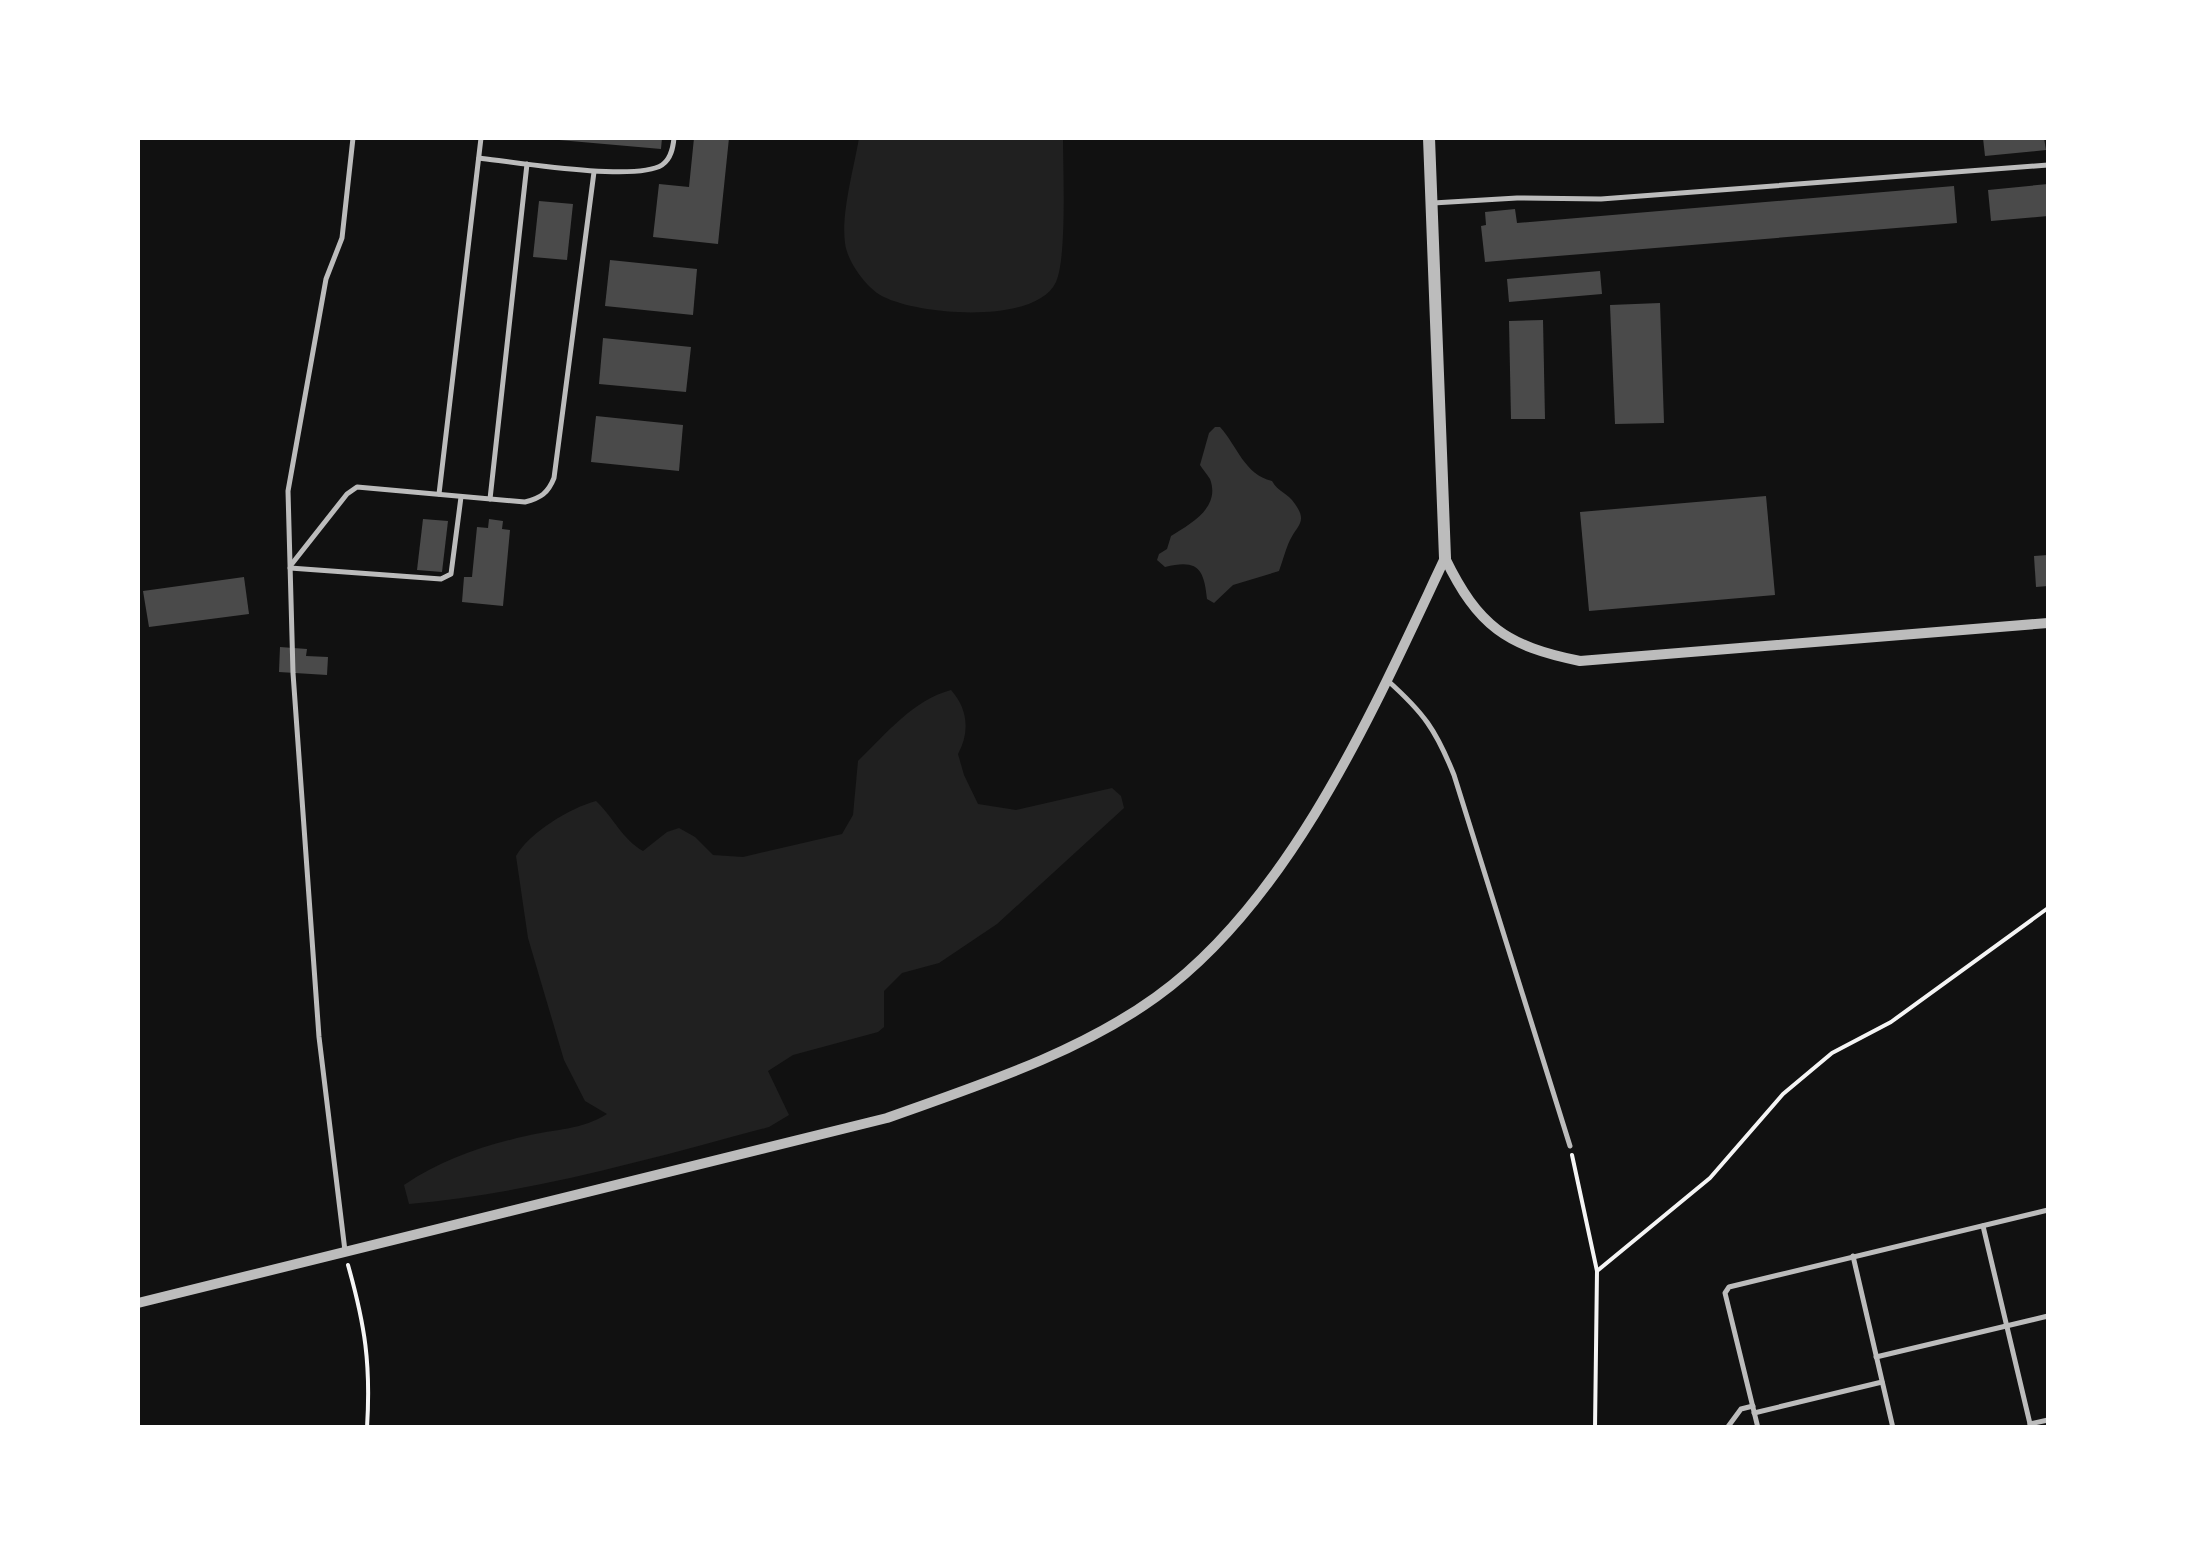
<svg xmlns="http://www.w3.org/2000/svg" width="2186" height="1565" viewBox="0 0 2186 1565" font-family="'Crimson Pro',serif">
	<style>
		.green { fill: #202020 }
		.water { fill: #333 }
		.building { fill: #4a4a4a }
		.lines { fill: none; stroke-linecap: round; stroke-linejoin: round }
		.path { stroke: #f5f5f5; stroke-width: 4 }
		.service { stroke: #bcbcbc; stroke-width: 5 }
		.minor { stroke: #bcbcbc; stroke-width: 10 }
		.tertiary { stroke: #bcbcbc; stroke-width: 12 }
	</style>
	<rect width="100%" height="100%" fill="#111"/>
	<g class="green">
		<path d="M859 138H1063C1063 168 1067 258 1056 282 1036 325 920 315 884 297 868 290 847 262 845 243 841 213 854 168 859 138Z"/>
		<path d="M951 690C968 709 970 732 958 754L964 775 978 804 1016 810 1112 788 1121 796 1124 808 997 924 939 963 902 973 884 991V1027L878 1032 793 1055 768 1071 789 1115 769 1127C650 1159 532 1193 409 1204L404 1185C441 1160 482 1146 526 1136 555 1129 582 1130 607 1114L585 1101 564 1060 528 938 516 856C530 832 570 808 596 801 614 818 622 839 643 851L667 832 679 828 695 837 713 855 743 857 842 834 853 815 858 761C886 734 913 700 951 690Z"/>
	</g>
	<path class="water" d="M1215 427H1220C1238 447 1244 474 1272 481 1278 492 1288 493 1295 504 1308 522 1297 525 1290 540 1286 548 1283 560 1279 571L1233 585 1214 603 1207 599C1204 569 1198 559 1165 567L1157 560 1159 554 1167 549 1171 536C1190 524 1221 508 1210 479 1207 474 1203 470 1200 465L1209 433Z"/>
	<g class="building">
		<polygon points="559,138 662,138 661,149 559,140"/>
		<polygon points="694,138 729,138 718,244 653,237 659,184 689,187"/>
		<polygon points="1983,138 2044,138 2046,150 1985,156"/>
		<polygon points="2048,184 2048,216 1991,221 1988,190"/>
		<polygon points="1954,186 1957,223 1485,262 1481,226 1486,225 1485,212 1515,209 1517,223"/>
		<polygon points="539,201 573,204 567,260 533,257"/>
		<polygon points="610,260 697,269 693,315 605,306"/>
		<polygon points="1600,271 1602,294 1509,302 1507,279"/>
		<polygon points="1660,303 1664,423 1615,424 1610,305"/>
		<polygon points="1543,320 1545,419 1511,419 1509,321"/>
		<polygon points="603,338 691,347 686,392 599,384"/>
		<polygon points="596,416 683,425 679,471 591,462"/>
		<polygon points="1766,496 1775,595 1589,611 1580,512"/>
		<polygon points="423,519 448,521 442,572 417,570"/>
		<polygon points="489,519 503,521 502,529 510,530 503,606 462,602 464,577 472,577 477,527 488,528"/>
		<polygon points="2048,555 2048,586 2036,587 2034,556"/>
		<polygon points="244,577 249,614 149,627 143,591"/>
		<polygon points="280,647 307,649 306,656 328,657 327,675 279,672"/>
	</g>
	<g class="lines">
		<g class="path">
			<polyline points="1572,1155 1597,1271 1595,1428"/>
			<path d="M348 1265C365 1325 371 1364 367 1428"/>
			<polyline points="1597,1271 1710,1178 1783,1094 1832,1053 1891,1022 2048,908"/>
		</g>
		<g class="service">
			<path d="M479 158C513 162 636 182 662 165 671 159 673 148 674 138"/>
			<polyline points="1433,203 1517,198 1601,199 2048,165"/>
			<polyline points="439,494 481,138"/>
			<polyline points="490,499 527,164"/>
			<path d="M291 565 347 494 357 487 525 502C541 498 548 493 554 478L594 172"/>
			<polyline points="290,568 441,579 451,574 461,497"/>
			<path d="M1387 680C1424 713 1436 730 1454 775L1570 1146"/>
			<polyline points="1983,1226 2031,1428"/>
			<polyline points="345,1251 319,1037 293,673 288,491 326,279 342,238 353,138"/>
			<polyline points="1853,1256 1893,1428"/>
			<polyline points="1876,1357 2048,1316"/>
			<polyline points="1754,1413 1882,1382"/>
			<polyline points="2030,1424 2048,1420"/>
			<polyline points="1727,1428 1741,1409 1753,1406"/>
			<polyline points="1758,1428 1725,1293 1729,1287 2048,1210"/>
		</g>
		<g class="minor">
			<path d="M1445 558C1478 626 1506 646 1580 661L2048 623"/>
			<path d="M138 1303 887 1118C979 1085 1077 1054 1156 997 1292 899 1375 706 1445 558"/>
		</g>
		<polyline class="tertiary" points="1429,138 1445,558"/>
	</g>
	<rect width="2186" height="1565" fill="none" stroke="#ffffff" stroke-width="280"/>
</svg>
